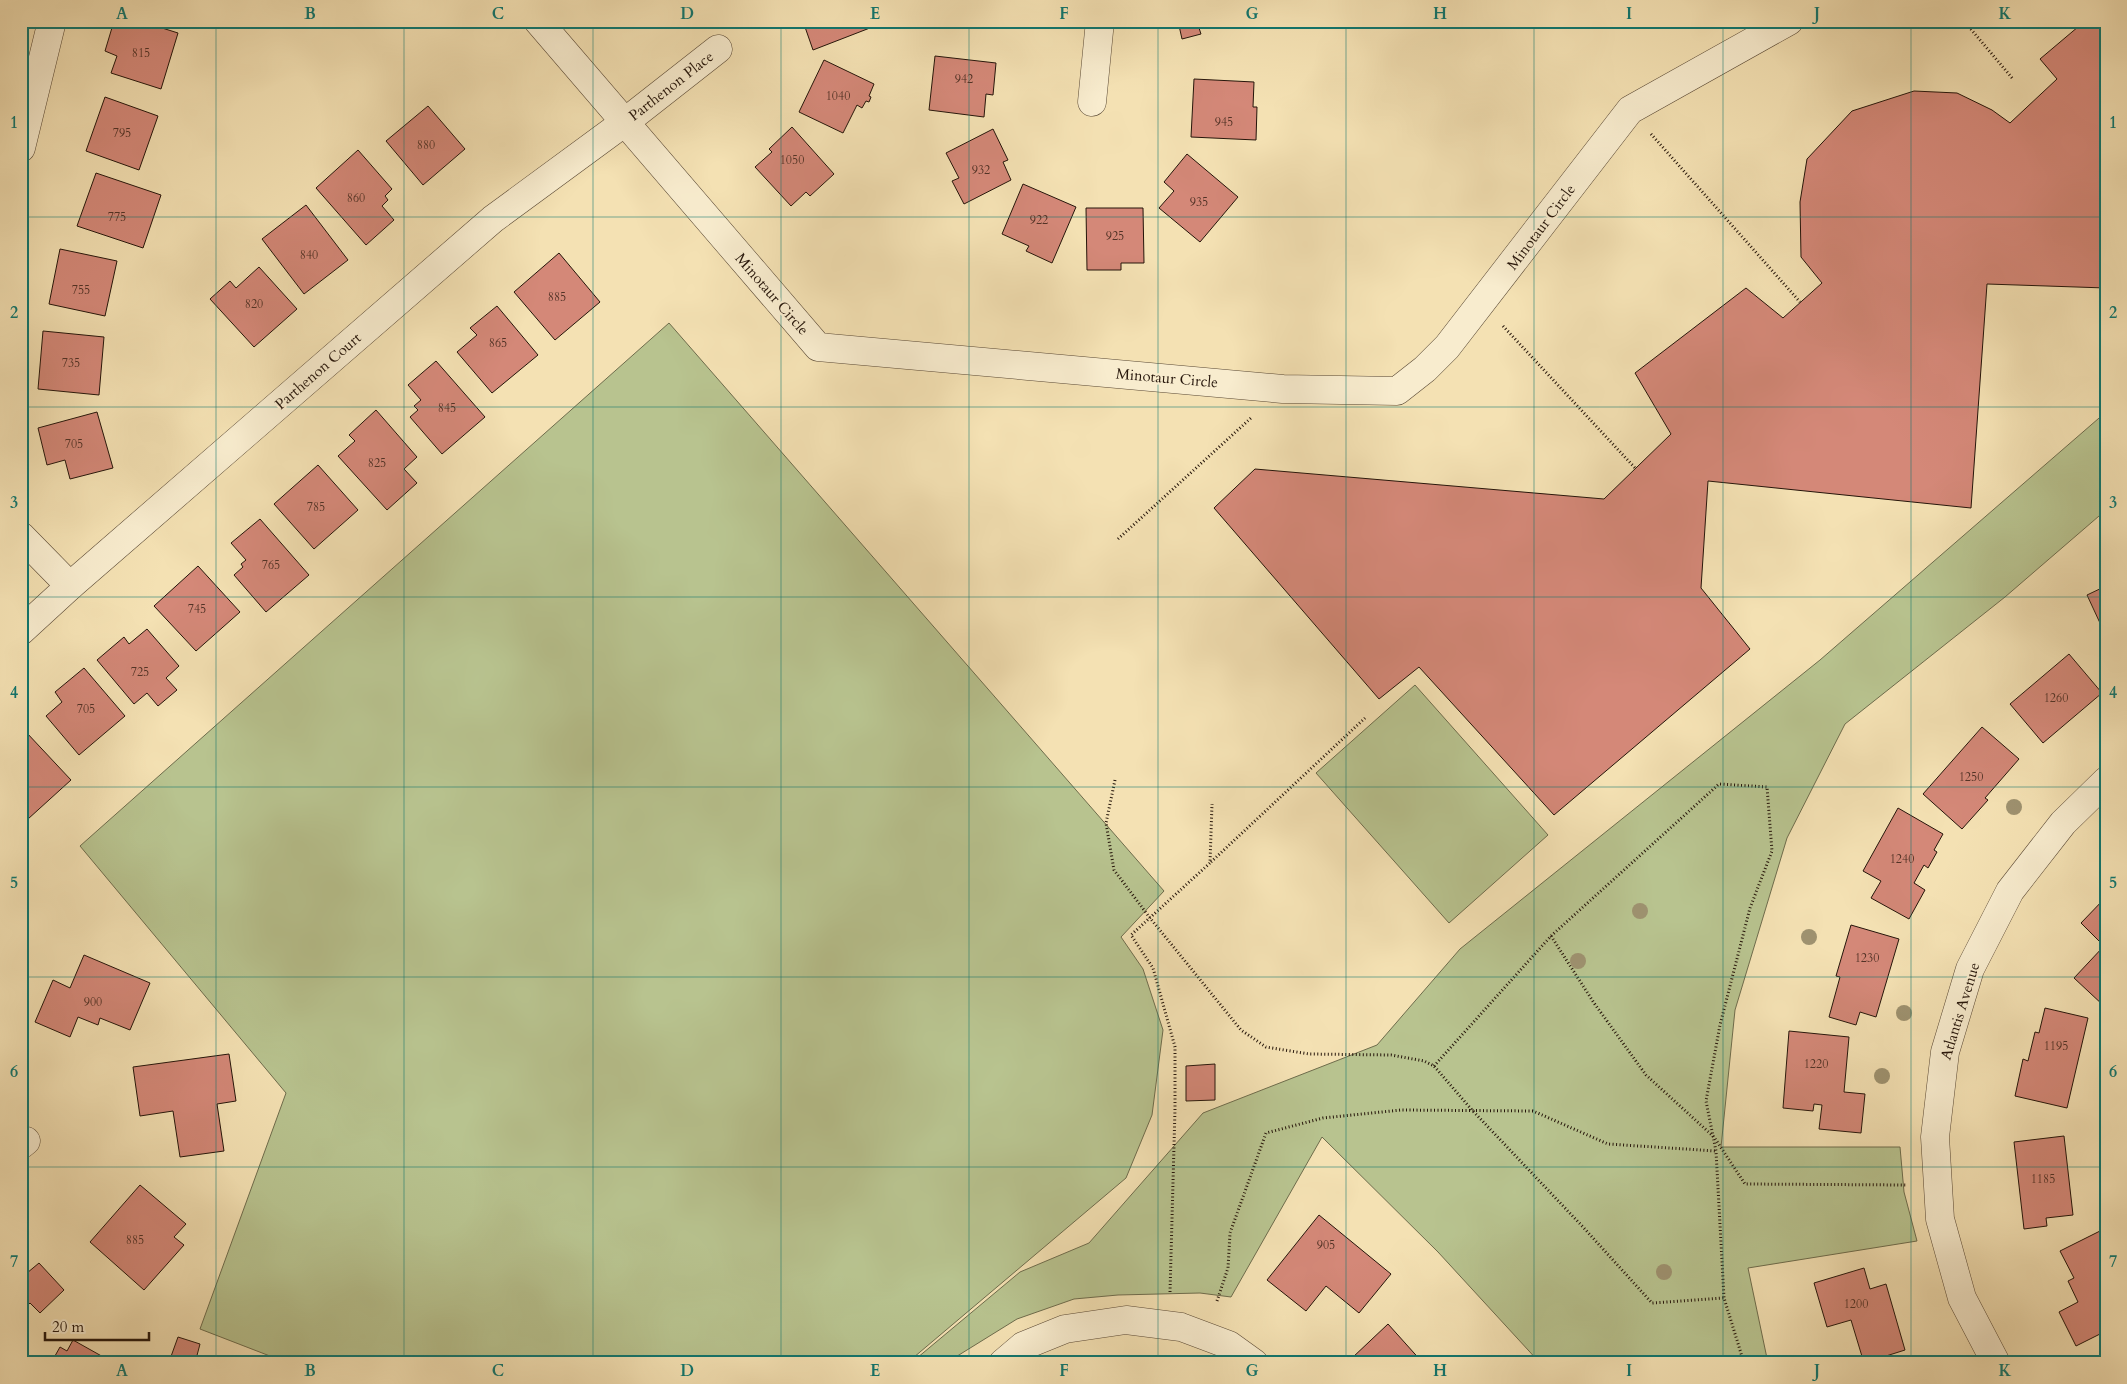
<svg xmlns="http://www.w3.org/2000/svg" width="2127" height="1384" viewBox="0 0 2127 1384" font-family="Cardo,serif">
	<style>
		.green { fill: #b8c38f; stroke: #6e6c4c }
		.building { fill: #d48878; stroke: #25150a }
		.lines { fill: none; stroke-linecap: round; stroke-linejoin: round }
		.minor-casing { stroke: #594834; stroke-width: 29 }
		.path { stroke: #25150a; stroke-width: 3; stroke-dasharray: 1 2.5; stroke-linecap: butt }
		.minor { stroke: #f8ecce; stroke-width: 28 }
		.tree { fill: #9e9270 }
		.grid { fill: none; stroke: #0f766e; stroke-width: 1; stroke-opacity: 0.55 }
		.labels { text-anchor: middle; stroke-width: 4.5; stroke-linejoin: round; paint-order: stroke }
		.number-label { font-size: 12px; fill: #513226 }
		.street-label { font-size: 15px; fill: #25150a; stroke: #f8ecce }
		.neatline { fill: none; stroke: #0f766e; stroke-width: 2 }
		.grid-label { font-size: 16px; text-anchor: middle; font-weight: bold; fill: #0f766e }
	</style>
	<rect width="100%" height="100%" fill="#f4e1b3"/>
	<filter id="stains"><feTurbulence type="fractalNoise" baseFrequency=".004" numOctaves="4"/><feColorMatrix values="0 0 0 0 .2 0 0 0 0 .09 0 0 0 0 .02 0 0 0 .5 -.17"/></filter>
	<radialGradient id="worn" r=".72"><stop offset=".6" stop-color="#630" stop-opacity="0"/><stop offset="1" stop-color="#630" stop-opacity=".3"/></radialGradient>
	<g class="green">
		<polygon points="669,323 1164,891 1121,937 1143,969 1163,1030 1152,1115 1126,1178 907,1363 288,1363 200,1329 286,1093 80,846"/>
		<polygon points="2106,412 2106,510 2005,597 1845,724 1787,838 1735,1010 1721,1147 1900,1147 1904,1192 1917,1241 1748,1268 1768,1363 1540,1363 1438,1252 1322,1137 1231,1297 1200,1293 1118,1295 1074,1299 1017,1319 946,1363 911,1363 1020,1272 1089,1243 1203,1113 1377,1045 1460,949 1820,660"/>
		<polygon points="1415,685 1548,835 1449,923 1316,773"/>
	</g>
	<g class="building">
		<polygon points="114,21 140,21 178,33 161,89 111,73 117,56 105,51"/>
		<polygon points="809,21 873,21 875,26 813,50 805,27 811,24"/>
		<polygon points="1178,21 1231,21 1199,28 1201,34 1182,39"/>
		<polygon points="2085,21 2106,21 2106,288 1987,284 1971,508 1708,481 1701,588 1750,649 1554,815 1419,667 1379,699 1214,508 1255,469 1604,499 1671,434 1635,373 1746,288 1783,318 1822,283 1801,257 1800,202 1807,159 1852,111 1914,91 1957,93 1992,110 2010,123 2057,79 2040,59"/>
		<polygon points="935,56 996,63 993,95 986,94 984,117 929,110"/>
		<polygon points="824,60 874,84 869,96 871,97 869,102 866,101 862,108 857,105 843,133 799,112"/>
		<polygon points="1194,79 1254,82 1253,107 1257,107 1256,140 1191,137"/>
		<polygon points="105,97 158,116 139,170 86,151"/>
		<polygon points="428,106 465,149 423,185 386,141"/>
		<polygon points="792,127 834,174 810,196 806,192 791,206 755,167 772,152 769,149"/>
		<polygon points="993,129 1008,160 1003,162 1011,180 964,204 952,181 959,178 946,153"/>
		<polygon points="358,150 392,189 385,196 388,200 382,206 394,220 366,245 316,188"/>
		<polygon points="1187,154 1238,197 1200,242 1159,208 1174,191 1164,182"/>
		<polygon points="96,173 161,195 143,248 77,226"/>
		<polygon points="1023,184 1076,207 1052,263 1026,251 1029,246 1002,234"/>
		<polygon points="306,205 348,260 304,294 262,239"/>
		<polygon points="1086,208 1143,208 1144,263 1121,263 1121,270 1087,270"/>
		<polygon points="60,249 117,261 105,316 49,304"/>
		<polygon points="559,253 600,302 555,340 514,292"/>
		<polygon points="259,267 297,309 254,347 210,299 230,281 236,288"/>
		<polygon points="497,306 538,355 492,393 457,352 477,335 470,328"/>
		<polygon points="43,331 104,337 99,395 38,389"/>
		<polygon points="436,361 485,417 442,454 410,417 418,410 414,406 421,400 408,385"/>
		<polygon points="376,410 417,457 404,469 417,483 387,510 338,456 355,441 349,435"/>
		<polygon points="97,412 113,468 70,479 65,460 47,465 38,428"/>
		<polygon points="318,465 358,510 314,549 274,504"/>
		<polygon points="260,519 309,575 266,612 234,575 243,567 241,564 246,560 231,543"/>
		<polygon points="198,566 240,612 196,651 154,606"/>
		<polygon points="2106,586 2106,636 2087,595"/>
		<polygon points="147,629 179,666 166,678 177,690 158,706 147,693 134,704 97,660 124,637 129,644"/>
		<polygon points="2069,654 2102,693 2043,743 2010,704"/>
		<polygon points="84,668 125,716 79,755 46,716 62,702 55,692"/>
		<polygon points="1982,727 2019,759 1985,798 1988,800 1962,829 1923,794"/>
		<polygon points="26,732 71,780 28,819 21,812 21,737"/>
		<polygon points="1898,808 1943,834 1934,850 1937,852 1928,868 1924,865 1914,883 1925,890 1909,919 1871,898 1881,881 1863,871"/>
		<polygon points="2106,897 2106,1005 2104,1006 2074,978 2104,946 2081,923"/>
		<polygon points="1851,925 1899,939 1876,1017 1860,1012 1856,1025 1829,1017 1840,977 1836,976"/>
		<polygon points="84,955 150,983 130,1030 100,1018 98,1025 78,1017 70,1037 35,1022 53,980 70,988"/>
		<polygon points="2045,1008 2088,1018 2067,1108 2015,1096 2023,1059 2028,1061 2035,1032 2039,1033"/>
		<polygon points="1789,1031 1849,1037 1844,1092 1865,1094 1861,1133 1819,1129 1822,1105 1814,1104 1813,1111 1783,1108"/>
		<polygon points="229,1054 236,1101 217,1104 224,1151 180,1157 173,1111 140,1116 133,1067"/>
		<polygon points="1215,1064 1215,1100 1186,1101 1186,1066"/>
		<polygon points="2064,1136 2073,1215 2046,1218 2047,1226 2024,1229 2014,1142"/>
		<polygon points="140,1185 186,1224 174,1237 184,1245 144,1290 90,1242"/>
		<polygon points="1319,1215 1391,1274 1359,1313 1326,1286 1306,1311 1267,1280"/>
		<polygon points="2106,1228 2106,1303 2103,1304 2106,1310 2106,1331 2076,1346 2059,1312 2078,1302 2068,1281 2074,1278 2060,1251"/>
		<polygon points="39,1263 64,1290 40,1313 30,1303 21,1312 21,1278"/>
		<polygon points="1864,1268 1870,1289 1886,1284 1905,1350 1864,1363 1851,1320 1827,1327 1814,1283"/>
		<polygon points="1388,1324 1423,1363 1356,1363 1352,1358"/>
		<polygon points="178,1337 200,1344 195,1363 164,1363 165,1361 169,1362"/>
		<polygon points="73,1340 114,1363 51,1363 60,1347 67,1351"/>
	</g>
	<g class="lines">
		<g class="minor-casing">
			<g id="minor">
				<polyline points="538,21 818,347 1283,389 1397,391 1425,369 1447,347 1630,110 1789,21"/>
				<polyline points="1092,102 1100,21"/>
				<polyline points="21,148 52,21"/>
				<polyline points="21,536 70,586"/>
				<polyline points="21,631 70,586 493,219 625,122 718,49"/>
				<polyline points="21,1145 26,1141"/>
				<polyline points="1003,1363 1023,1346 1065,1329 1126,1320 1181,1327 1229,1345 1254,1363"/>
				<polyline points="1996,1363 1962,1298 1940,1219 1935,1137 1945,1052 1970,969 2010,891 2063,823 2106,781"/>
			</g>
		</g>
		<g class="path">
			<polyline points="1964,21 2013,79"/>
			<polyline points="1651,134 1800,302"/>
			<polyline points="1503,326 1636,469"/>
			<polyline points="1118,539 1251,418"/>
			<polyline points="1115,780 1106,823 1114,870 1150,918 1241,1030 1266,1047 1309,1054 1391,1055 1424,1061 1434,1066 1472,1110 1583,1227 1652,1303 1724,1298"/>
			<polyline points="1211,862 1365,718"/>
			<polyline points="1551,936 1594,1003 1646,1075 1714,1137 1745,1184 1907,1185"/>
			<polyline points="1434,1066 1551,936 1719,784 1767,787 1772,851 1750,908 1720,1025 1706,1101 1716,1151 1724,1298 1744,1363"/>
			<polyline points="1170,1292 1175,1109 1175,1047 1153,968 1131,935 1210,863 1212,804"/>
			<polyline points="1217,1301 1228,1268 1230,1233 1266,1133 1323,1118 1401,1110 1533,1111 1608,1144 1716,1151"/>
		</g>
		<use href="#minor" class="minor"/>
	</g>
	<g class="tree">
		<circle cx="2014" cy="807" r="8"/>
		<circle cx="1640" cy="911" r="8"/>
		<circle cx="1809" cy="937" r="8"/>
		<circle cx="1578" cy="961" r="8"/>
		<circle cx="1904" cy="1013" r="8"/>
		<circle cx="1882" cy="1076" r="8"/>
		<circle cx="1664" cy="1272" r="8"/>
	</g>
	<path class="grid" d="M216 21V1363M404 21V1363M593 21V1363M781 21V1363M969 21V1363M1158 21V1363M1346 21V1363M1534 21V1363M1723 21V1363M1911 21V1363M21 217H2106M21 407H2106M21 597H2106M21 787H2106M21 977H2106M21 1167H2106"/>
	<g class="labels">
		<g class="number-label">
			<text x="141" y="57">815</text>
			<text x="964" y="83">942</text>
			<text x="838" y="100">1040</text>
			<text x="1224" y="126">945</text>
			<text x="122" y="137">795</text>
			<text x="426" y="149">880</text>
			<text x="792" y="164">1050</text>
			<text x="981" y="174">932</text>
			<text x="356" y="202">860</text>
			<text x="1199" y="206">935</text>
			<text x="117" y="221">775</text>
			<text x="1039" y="224">922</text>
			<text x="1115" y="240">925</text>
			<text x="309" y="259">840</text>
			<text x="81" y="294">755</text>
			<text x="557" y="301">885</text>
			<text x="254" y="308">820</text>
			<text x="498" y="347">865</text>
			<text x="71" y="367">735</text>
			<text x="447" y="412">845</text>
			<text x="74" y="448">705</text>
			<text x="377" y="467">825</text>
			<text x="316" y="511">785</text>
			<text x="271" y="569">765</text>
			<text x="197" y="613">745</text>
			<text x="140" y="676">725</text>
			<text x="2056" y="702">1260</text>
			<text x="86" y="713">705</text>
			<text x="1971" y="781">1250</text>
			<text x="1902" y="863">1240</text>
			<text x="1867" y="962">1230</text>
			<text x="93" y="1006">900</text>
			<text x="2056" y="1050">1195</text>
			<text x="1816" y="1068">1220</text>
			<text x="2043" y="1183">1185</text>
			<text x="135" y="1244">885</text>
			<text x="1326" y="1249">905</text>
			<text x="1856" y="1308">1200</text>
		</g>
		<g class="street-label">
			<text transform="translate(671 86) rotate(-38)" y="5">Parthenon Place</text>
			<text transform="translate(1541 227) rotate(-53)" y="5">Minotaur Circle</text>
			<text transform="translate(772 294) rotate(49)" y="5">Minotaur Circle</text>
			<text transform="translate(318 371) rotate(-41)" y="5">Parthenon Court</text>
			<text transform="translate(1167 378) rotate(5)" y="5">Minotaur Circle</text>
			<text transform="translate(1960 1011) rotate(-73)" y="5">Atlantis Avenue</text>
		</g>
	</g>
	<rect width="2127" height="1384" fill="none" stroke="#f4e1b3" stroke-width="55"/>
	<path d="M45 1332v8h104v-8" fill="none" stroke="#25150a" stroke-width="2.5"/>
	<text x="52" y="1332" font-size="15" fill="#25150a" stroke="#f8ecce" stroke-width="4" paint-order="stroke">20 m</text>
	<rect x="28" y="28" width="2072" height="1328" class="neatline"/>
	<g class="grid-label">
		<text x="122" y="19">A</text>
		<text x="310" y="19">B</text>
		<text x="498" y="19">C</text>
		<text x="687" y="19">D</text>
		<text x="875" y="19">E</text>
		<text x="1064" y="19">F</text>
		<text x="1252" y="19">G</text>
		<text x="1440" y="19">H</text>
		<text x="1629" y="19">I</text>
		<text x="1817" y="19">J</text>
		<text x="2005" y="19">K</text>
		<text x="14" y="128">1</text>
		<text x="2113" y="128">1</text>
		<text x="14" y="318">2</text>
		<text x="2113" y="318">2</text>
		<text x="14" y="508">3</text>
		<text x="2113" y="508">3</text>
		<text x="14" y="698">4</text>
		<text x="2113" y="698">4</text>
		<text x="14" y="888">5</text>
		<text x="2113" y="888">5</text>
		<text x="14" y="1077">6</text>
		<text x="2113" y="1077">6</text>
		<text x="14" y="1267">7</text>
		<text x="2113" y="1267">7</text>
		<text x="122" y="1376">A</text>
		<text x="310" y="1376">B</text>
		<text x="498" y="1376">C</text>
		<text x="687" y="1376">D</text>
		<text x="875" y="1376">E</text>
		<text x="1064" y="1376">F</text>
		<text x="1252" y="1376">G</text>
		<text x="1440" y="1376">H</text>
		<text x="1629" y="1376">I</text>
		<text x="1817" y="1376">J</text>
		<text x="2005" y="1376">K</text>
	</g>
	<rect width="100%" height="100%" filter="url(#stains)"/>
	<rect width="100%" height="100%" fill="url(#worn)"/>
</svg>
